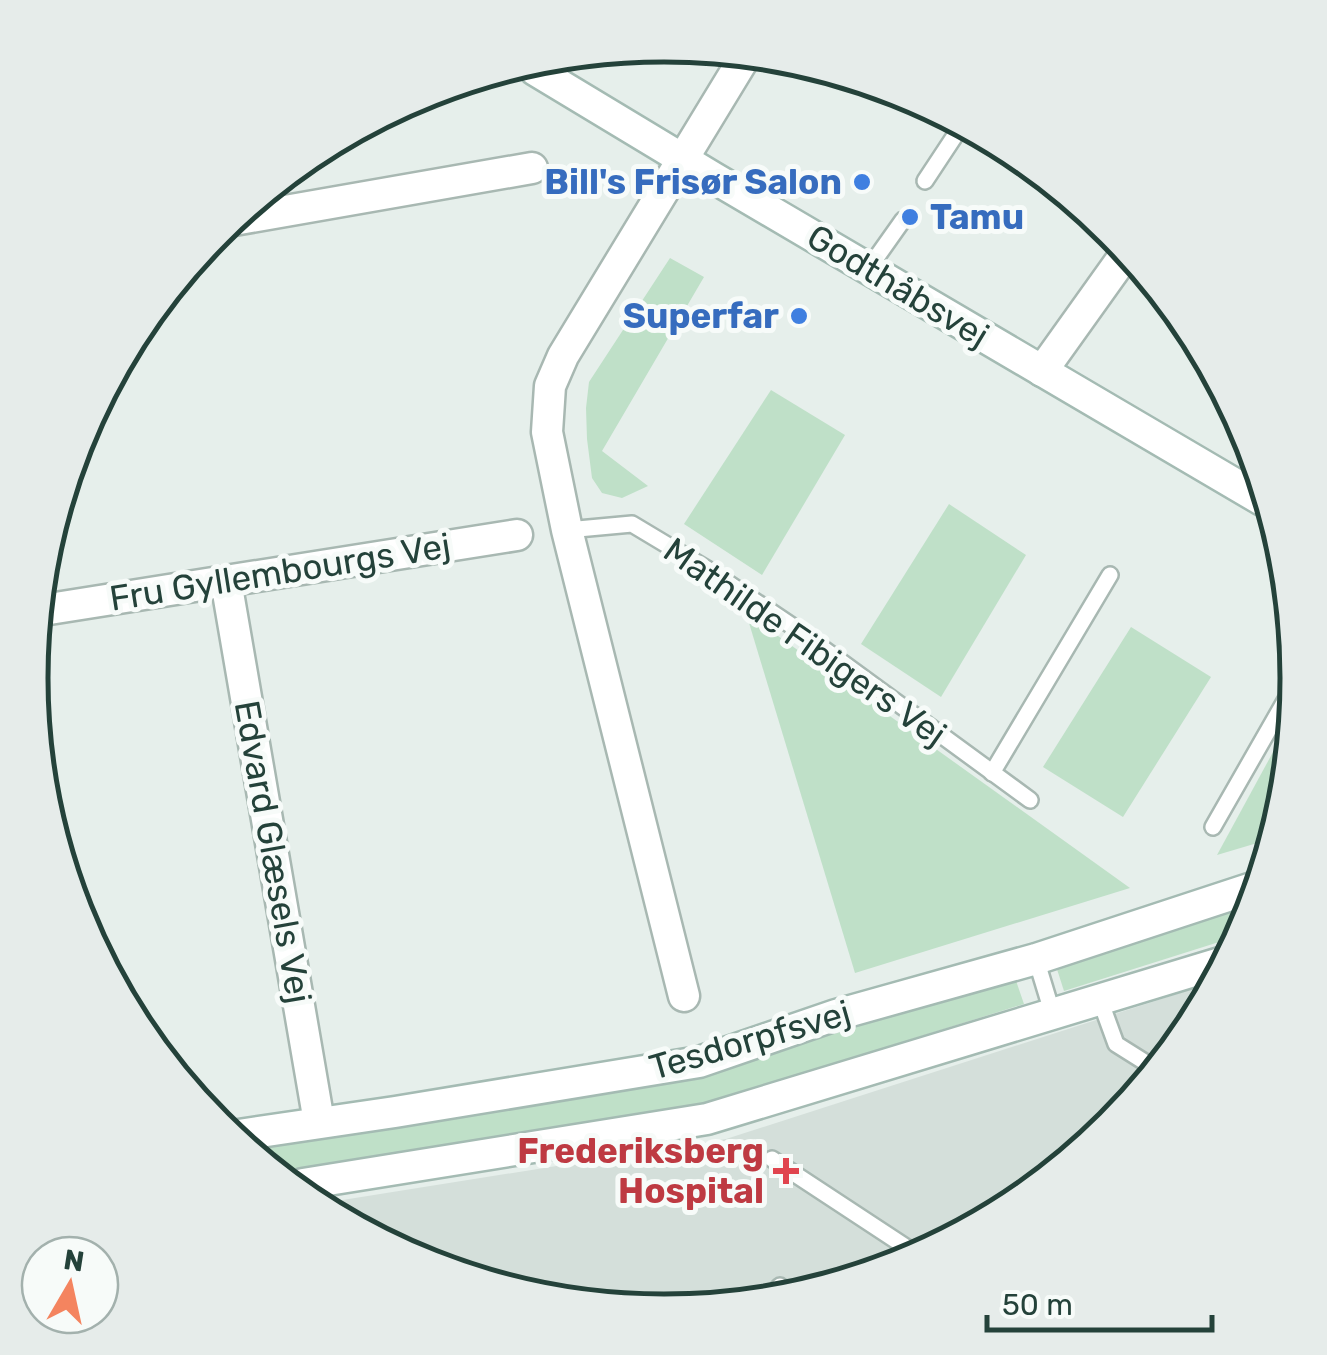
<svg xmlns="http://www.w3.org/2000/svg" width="1327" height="1355" viewBox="0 0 1327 1355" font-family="Rubik,sans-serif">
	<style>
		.built { fill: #d4dfda }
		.green { fill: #bfe0c8 }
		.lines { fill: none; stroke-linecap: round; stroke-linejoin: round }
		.lane-casing { stroke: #a8b8b2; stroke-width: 20 }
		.street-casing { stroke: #a8b8b2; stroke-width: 35 }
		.secondary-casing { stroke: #a4bbb3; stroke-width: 35 }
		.lane { stroke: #fff; stroke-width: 15 }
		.street { stroke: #fff; stroke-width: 30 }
		.secondary { stroke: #fff; stroke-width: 30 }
		.shop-dot { fill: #3f7fe0; stroke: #f7fbf9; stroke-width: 4 }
		.health-dot { fill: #e0444e; stroke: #f7fbf9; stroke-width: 4 }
		.labels { text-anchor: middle; stroke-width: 10; stroke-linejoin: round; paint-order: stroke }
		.shop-label { font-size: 35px; font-weight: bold; fill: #366cbe; stroke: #f7fbf9; text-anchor: end }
		.street-label { font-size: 35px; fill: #24423a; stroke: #f7fbf9 }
		.health-label { font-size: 35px; font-weight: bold; fill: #be3a42; stroke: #f7fbf9; text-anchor: end }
		.rim { fill: none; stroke: #24423a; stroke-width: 5 }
	</style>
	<rect width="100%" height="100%" fill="#e6efeb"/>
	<polygon class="built" points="1205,985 1111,1126 905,1263 663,1311 421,1263 330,1202 726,1139"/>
	<g class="green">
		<polygon points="670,258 704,277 602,451 648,486 622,498 602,493 592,478 587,439 586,408 589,382"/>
		<polygon points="771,390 845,435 762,575 684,524"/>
		<polygon points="949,504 1026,555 941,697 861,644"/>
		<polygon points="746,613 1130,888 855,973"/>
		<polygon points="1131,627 1211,677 1123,817 1043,767"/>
		<polygon points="1285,730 1264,841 1217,855"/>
		<polygon points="1253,900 1249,920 1238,936 1064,991 1055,963"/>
		<polygon points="1014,975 1024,1004 723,1098 667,1111 285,1172 247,1146 727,1066"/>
	</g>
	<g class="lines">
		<g class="lane-casing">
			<g id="lane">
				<polyline points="925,181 960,128"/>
				<polyline points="869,268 903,220"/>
				<polyline points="567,530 632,524 707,569 795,628 1030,800"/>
				<polyline points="992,773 1110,575"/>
				<polyline points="1213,827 1296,682"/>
				<polyline points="1036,959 1053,1015"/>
				<polyline points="1100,1000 1116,1044 1151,1066"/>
				<polyline points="772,1159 918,1255"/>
				<polyline points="778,1288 780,1286"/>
			</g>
		</g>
		<g class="street-casing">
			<g id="street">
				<polyline points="228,221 532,168"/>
				<polyline points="1042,371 1127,252"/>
				<polyline points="226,581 319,1122"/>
				<polyline points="43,610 517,535"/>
				<polyline points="684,996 567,530 547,432 550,386 563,356 743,60"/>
			</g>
		</g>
		<g class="secondary-casing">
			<g id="secondary">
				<polyline points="535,70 714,178 1262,500"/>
				<polyline points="232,1136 395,1112 699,1062 836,1015 1036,959 1255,887"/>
				<polyline points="303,1184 707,1119 1220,963"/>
			</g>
		</g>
		<use href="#lane" class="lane"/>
		<use href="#street" class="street"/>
		<use href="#secondary" class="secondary"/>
	</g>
	<g class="shop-dot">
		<circle cx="862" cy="182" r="10"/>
		<circle cx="910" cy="217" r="10"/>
		<circle cx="799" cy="316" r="10"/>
	</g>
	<path class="health-dot" d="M781 1156h10v10h10v10h-10v10h-10v-10h-10v-10h10z"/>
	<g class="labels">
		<g class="shop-label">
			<text x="842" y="194">Bill's Frisør Salon</text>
			<text x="930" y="229" text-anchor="start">Tamu</text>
			<text x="779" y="328">Superfar</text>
		</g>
		<g class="street-label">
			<text transform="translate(898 286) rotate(31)" y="12">Godthåbsvej</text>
			<text transform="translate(280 572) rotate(-9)" y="12">Fru Gyllembourgs Vej</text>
			<text transform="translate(805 642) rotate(35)" y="12">Mathilde Fibigers Vej</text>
			<text transform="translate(273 852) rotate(80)" y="12">Edvard Glæsels Vej</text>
			<text transform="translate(750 1040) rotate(-16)" y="12">Tesdorpfsvej</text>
		</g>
		<g class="health-label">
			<text x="764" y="1163">Frederiksberg<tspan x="764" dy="40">Hospital</tspan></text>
		</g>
	</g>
	<path d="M0 0H1327V1355H0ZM48 678a616 616 0 1 1 1232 0a616 616 0 1 1-1232 0Z" fill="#e6ecea" fill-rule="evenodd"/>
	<path class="rim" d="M48 678a616 616 0 1 1 1232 0a616 616 0 1 1-1232 0Z"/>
	<g transform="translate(70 1285) rotate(9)"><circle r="48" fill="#f7fbf9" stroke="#a3b1ad" stroke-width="2.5"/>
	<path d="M0-8L18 38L0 25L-18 38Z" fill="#f4845f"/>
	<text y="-15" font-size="28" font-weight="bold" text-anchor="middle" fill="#24423a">N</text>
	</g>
	<path d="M987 1315v15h225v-15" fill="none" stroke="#24423a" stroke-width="5"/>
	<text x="1002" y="1315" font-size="30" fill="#24423a" stroke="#f7fbf9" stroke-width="8" paint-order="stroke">50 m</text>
</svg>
